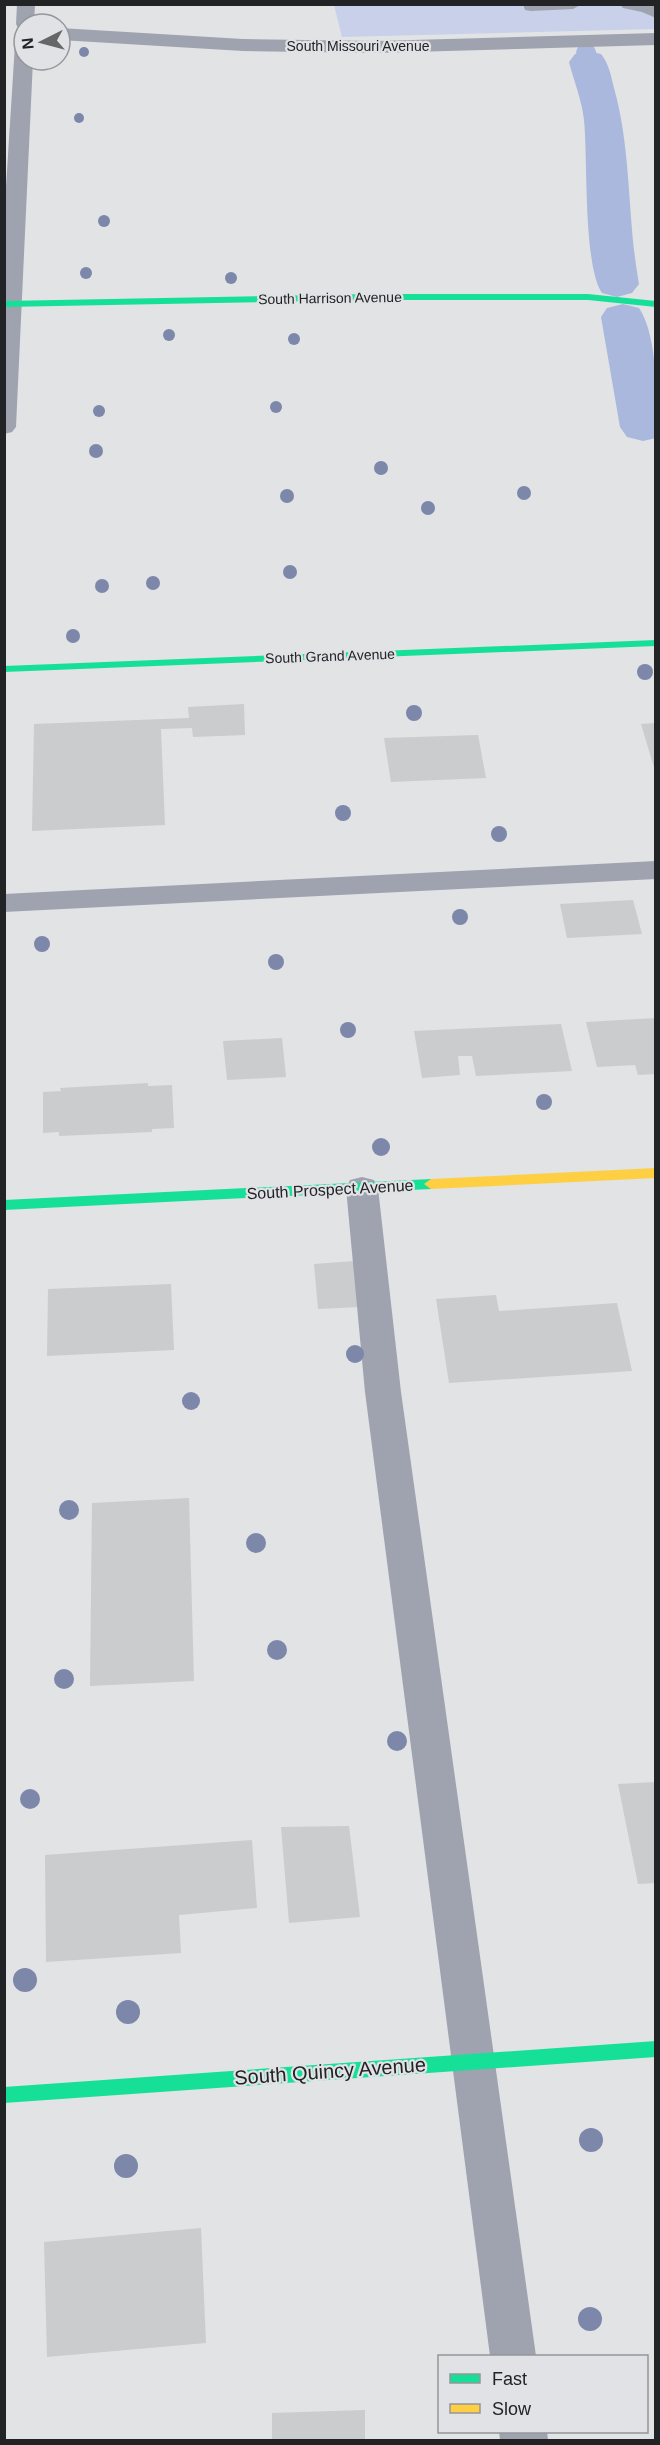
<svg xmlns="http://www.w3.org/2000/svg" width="660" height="2445" viewBox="0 0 660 2445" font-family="Arial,sans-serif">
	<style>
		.green { fill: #c8d1e9 }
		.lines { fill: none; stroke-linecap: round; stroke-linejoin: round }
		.stream { stroke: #aab8dd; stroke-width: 20 }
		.canal { fill: #aab8dd; fill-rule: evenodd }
		.building { fill: #cacccd }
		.lane { fill: #9fa3af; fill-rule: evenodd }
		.street { fill: #9fa3af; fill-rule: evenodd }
		.fast { fill: #16e098; fill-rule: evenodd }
		.slow { fill: #ffcf43; fill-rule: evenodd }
		.tree { fill: #7c87aa }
		.labels { text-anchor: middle; stroke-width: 4.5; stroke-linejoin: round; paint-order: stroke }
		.far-street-label { font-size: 14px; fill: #222325; stroke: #e0e2e6 }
		.street-label { font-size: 16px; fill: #222325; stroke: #e0e2e6 }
		.near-street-label { font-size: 20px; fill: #222325; stroke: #e0e2e6 }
	</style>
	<rect width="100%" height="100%" fill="#e1e3e5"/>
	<polygon class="green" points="334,5 655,5 655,29 342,37"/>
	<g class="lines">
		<polyline class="stream" points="586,53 588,62"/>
		<g class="canal">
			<path d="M588 51 601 54C609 64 611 76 614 88 632 152 627 219 639 284L632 293 617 297 602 293C583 265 588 159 584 120 582 101 574 81 569 62L575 54Z"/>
			<path d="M623 304 639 308C659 338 656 402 656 438L643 441 627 437 620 427 601 317 607 308Z"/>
		</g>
	</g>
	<g class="building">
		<polygon points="244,704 245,735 193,737 192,728 161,729 165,825 32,831 34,724 189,718 188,707"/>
		<polygon points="656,723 656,771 655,771 641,724"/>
		<polygon points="478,735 486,778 391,782 384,738"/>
		<polygon points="633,900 642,934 567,938 560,904"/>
		<polygon points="656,1018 656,1074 638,1075 635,1065 597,1067 586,1022"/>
		<polygon points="561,1024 572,1071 476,1076 472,1056 458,1056 460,1075 422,1078 414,1031"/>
		<polygon points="282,1038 286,1077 227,1080 223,1041"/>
		<polygon points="148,1083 148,1086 172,1085 174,1128 152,1129 152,1132 59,1136 59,1132 43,1133 43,1092 61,1091 60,1088"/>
		<polygon points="354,1261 359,1307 318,1309 314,1264"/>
		<polygon points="171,1284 174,1350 47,1356 48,1289"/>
		<polygon points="496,1295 499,1311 617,1303 632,1371 449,1383 436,1299"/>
		<polygon points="189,1498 194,1681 90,1686 92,1503"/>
		<polygon points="656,1782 656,1883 638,1884 618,1784"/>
		<polygon points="349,1826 360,1917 289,1923 281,1827"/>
		<polygon points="252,1840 257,1908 179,1915 181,1953 46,1962 45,1855"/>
		<polygon points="201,2228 206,2343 47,2357 44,2242"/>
		<polygon points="365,2410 365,2440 272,2440 272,2413"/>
	</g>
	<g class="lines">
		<g class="lane">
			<polygon points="523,4 582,4 573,9 531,11 525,10"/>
			<polygon points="620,4 656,4 656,18 642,12 623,8"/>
			<polygon points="656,861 656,879 4,912 4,894"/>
			<polygon points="362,1177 374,1180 378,1188 401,1392 536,2356 490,2356 365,1392 346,1188 350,1180"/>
			<polygon points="499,2432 547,2432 548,2440 500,2440"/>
		</g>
		<g class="street">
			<polygon points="17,4 35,4 34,24 24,24 24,29 18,28 16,24"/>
			<polygon points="60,28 243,39 376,41 656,33 656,45 376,53 243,51 60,40"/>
			<polygon points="24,38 24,60 33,60 16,427 12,432 4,434 4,218 15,44 17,40"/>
		</g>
		<g class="fast">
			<polygon points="371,294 588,294 656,301 656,307 588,300 371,300 4,307 4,301"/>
			<polygon points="656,640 656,646 4,672 4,666"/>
			<polygon points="431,1179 438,1184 431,1189 4,1210 4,1200"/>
			<polygon points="656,2041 656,2057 4,2103 4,2087"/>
		</g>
		<polygon class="slow" points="656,1168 656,1178 431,1189 424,1184 431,1179"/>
	</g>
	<g class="tree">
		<circle cx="84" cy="52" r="5"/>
		<circle cx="79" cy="118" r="5"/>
		<circle cx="104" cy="221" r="6"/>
		<circle cx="86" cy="273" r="6"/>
		<circle cx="231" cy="278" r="6"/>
		<circle cx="169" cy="335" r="6"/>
		<circle cx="294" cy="339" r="6"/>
		<circle cx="276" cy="407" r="6"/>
		<circle cx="99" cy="411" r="6"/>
		<circle cx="96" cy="451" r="7"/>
		<circle cx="381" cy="468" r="7"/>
		<circle cx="524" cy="493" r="7"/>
		<circle cx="287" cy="496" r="7"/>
		<circle cx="428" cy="508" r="7"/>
		<circle cx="290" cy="572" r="7"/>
		<circle cx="153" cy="583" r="7"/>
		<circle cx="102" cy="586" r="7"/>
		<circle cx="73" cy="636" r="7"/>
		<circle cx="645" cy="672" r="8"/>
		<circle cx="414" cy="713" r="8"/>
		<circle cx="343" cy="813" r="8"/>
		<circle cx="499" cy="834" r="8"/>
		<circle cx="460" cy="917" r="8"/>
		<circle cx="42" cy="944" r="8"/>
		<circle cx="276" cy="962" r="8"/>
		<circle cx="348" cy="1030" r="8"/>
		<circle cx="544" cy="1102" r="8"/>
		<circle cx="381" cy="1147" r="9"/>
		<circle cx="355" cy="1354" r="9"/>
		<circle cx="191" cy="1401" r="9"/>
		<circle cx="69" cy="1510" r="10"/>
		<circle cx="256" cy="1543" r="10"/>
		<circle cx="277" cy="1650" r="10"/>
		<circle cx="64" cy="1679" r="10"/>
		<circle cx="397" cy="1741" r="10"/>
		<circle cx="30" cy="1799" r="10"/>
		<circle cx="25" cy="1980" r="12"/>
		<circle cx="128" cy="2012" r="12"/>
		<circle cx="591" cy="2140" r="12"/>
		<circle cx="126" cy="2166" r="12"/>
		<circle cx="590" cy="2319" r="12"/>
	</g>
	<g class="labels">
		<g class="far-street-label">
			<text x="358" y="51">South Missouri Avenue</text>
			<text transform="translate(330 298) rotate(-1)" y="5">South Harrison Avenue</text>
			<text transform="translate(330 656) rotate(-2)" y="5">South Grand Avenue</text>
		</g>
		<g class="street-label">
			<text transform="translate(330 1189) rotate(-3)" y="6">South Prospect Avenue</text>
		</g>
		<g class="near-street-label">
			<text transform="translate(330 2071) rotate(-4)" y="7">South Quincy Avenue</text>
		</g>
	</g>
	<rect width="660" height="2445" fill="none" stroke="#222325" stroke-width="12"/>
	<rect x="438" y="2355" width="210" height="78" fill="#e0e2e6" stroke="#949699" stroke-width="1.5"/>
	<rect x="450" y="2374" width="30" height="9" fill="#16e098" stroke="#949699" stroke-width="1.5"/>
	<text x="492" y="2385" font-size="18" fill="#222325">Fast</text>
	<rect x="450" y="2404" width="30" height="9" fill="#ffcf43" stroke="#949699" stroke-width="1.5"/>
	<text x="492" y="2415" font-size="18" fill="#222325">Slow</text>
	<g transform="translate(42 42) rotate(264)"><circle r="28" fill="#e0e2e6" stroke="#949699" stroke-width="1.5"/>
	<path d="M0-4.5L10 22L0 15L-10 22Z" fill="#656668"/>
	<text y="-9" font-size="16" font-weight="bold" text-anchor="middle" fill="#222325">N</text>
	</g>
</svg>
